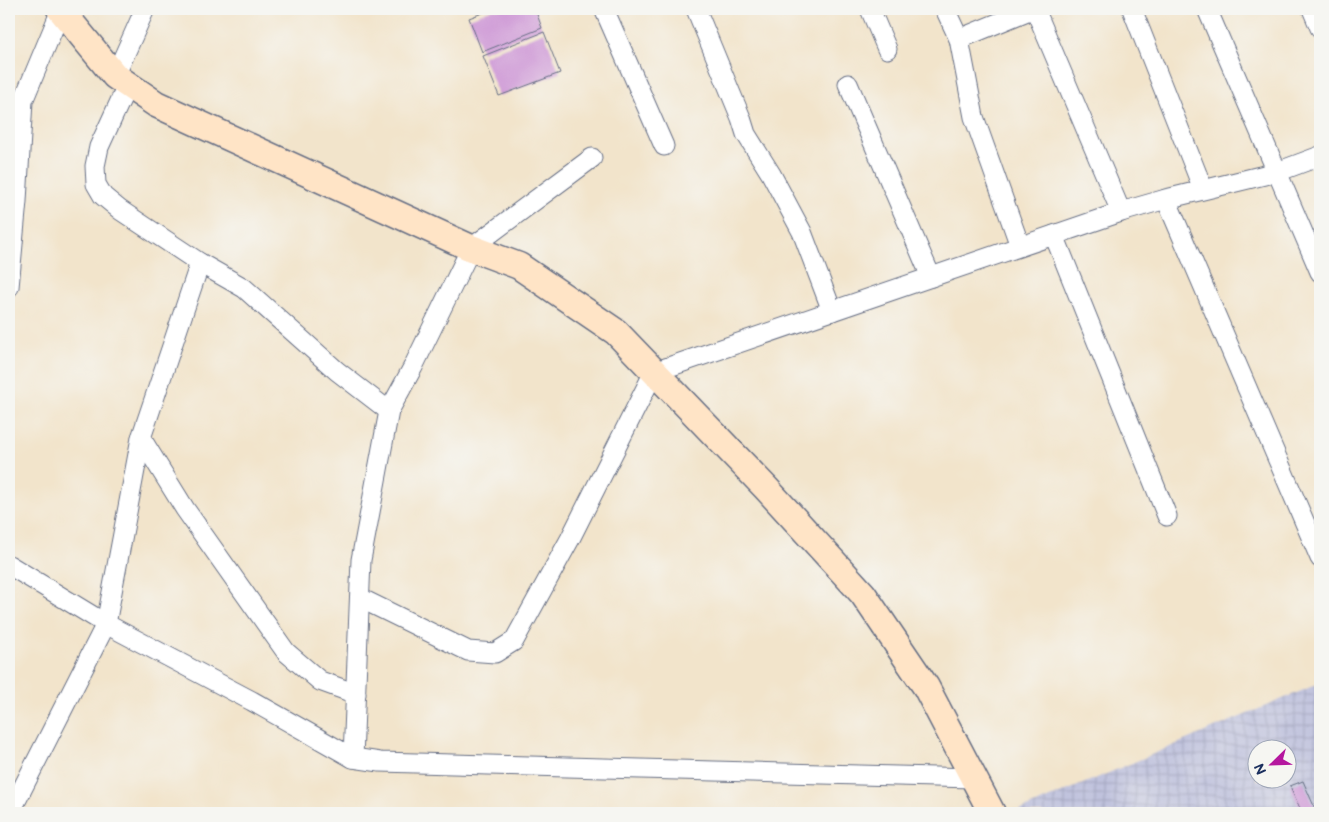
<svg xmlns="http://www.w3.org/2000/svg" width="1329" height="822" viewBox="0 0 1329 822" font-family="'Balsamiq Sans',sans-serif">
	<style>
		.industrial { fill: url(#industrial-grid); fill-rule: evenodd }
		.building { fill: #cd96d5 }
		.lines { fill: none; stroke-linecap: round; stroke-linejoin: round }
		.street-casing { stroke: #666e84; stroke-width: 21 }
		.secondary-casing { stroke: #666e84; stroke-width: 29 }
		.street { stroke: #fff; stroke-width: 19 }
		.secondary { stroke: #ffe4c6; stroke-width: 26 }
	</style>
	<defs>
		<pattern id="industrial-grid" width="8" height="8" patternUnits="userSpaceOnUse" patternTransform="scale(1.25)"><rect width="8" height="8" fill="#c0c2dd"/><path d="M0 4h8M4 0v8" fill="none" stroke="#a4a7c0"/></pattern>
	</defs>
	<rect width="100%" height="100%" fill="#f6f6f2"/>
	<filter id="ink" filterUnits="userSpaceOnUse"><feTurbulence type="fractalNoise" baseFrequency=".02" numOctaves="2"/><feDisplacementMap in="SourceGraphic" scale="10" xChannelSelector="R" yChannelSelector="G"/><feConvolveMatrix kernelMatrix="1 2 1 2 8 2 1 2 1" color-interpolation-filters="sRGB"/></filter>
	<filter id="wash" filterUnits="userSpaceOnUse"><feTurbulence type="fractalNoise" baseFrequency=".0096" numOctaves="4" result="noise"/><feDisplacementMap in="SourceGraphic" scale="20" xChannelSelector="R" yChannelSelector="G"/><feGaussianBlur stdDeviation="1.12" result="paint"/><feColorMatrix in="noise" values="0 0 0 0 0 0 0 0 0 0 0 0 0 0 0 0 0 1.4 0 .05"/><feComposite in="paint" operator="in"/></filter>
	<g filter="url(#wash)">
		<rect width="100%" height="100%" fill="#f2e4cb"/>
		<path class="industrial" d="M1320 683V813H1020L1019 811ZM1256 750H1286V780H1256Z"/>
		<g id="blocks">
			<g class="building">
				<polygon points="493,9 535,9 542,28 482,52 469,18"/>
				<polygon points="544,32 560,73 499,96 483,56"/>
				<polygon points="1303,781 1317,813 1302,813 1290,786"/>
			</g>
		</g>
	</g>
	<g filter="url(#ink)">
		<use href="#blocks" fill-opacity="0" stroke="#666e84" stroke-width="1"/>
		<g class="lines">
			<g class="street-casing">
				<g id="street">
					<polyline points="604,9 664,146"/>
					<polyline points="696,9 741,118 746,134 771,174 802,232 832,311"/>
					<polyline points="870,9 887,49"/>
					<polyline points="945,9 959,39 974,117 1020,246"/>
					<polyline points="1035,9 1121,212"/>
					<polyline points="1132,9 1203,189"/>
					<polyline points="1207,9 1320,272"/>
					<polyline points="1312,9 1320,28"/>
					<polyline points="959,39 1032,9"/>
					<polyline points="115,76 145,9"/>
					<polyline points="128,84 99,147 95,166 96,184 103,196 120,210 200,263 244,288 337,371 389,411"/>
					<polyline points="848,84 931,277"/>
					<polyline points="1166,199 1320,558"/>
					<polyline points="1054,235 1167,516"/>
					<polyline points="9,287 17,201 23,101 61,10"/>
					<polyline points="141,438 185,509 286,652 320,681 356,694"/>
					<polyline points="9,565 106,624 252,701 353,758 380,762 973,778"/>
					<polyline points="360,598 468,651 495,653 514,641 570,539 654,372 1121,212 1166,199 1277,172 1320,156"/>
					<polyline points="353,758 361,560 389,411 413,367 471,248 592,158"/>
					<polyline points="10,813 106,624 141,438 200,263"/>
				</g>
			</g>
			<g class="secondary-casing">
				<polyline id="secondary" points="60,9 115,76 156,104 471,248 519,266 616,332 766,488 863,594 926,687 992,813"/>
			</g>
			<use href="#street" class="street"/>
			<use href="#secondary" class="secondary"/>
		</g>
	</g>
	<rect width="1329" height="822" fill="none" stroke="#f6f6f2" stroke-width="30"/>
	<g transform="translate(1272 764) rotate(247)"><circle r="24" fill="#f6f6f2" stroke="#9ea6b7"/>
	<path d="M0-4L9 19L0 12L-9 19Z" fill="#b5179e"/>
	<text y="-8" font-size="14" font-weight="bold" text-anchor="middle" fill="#1b2f5e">N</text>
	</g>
</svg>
